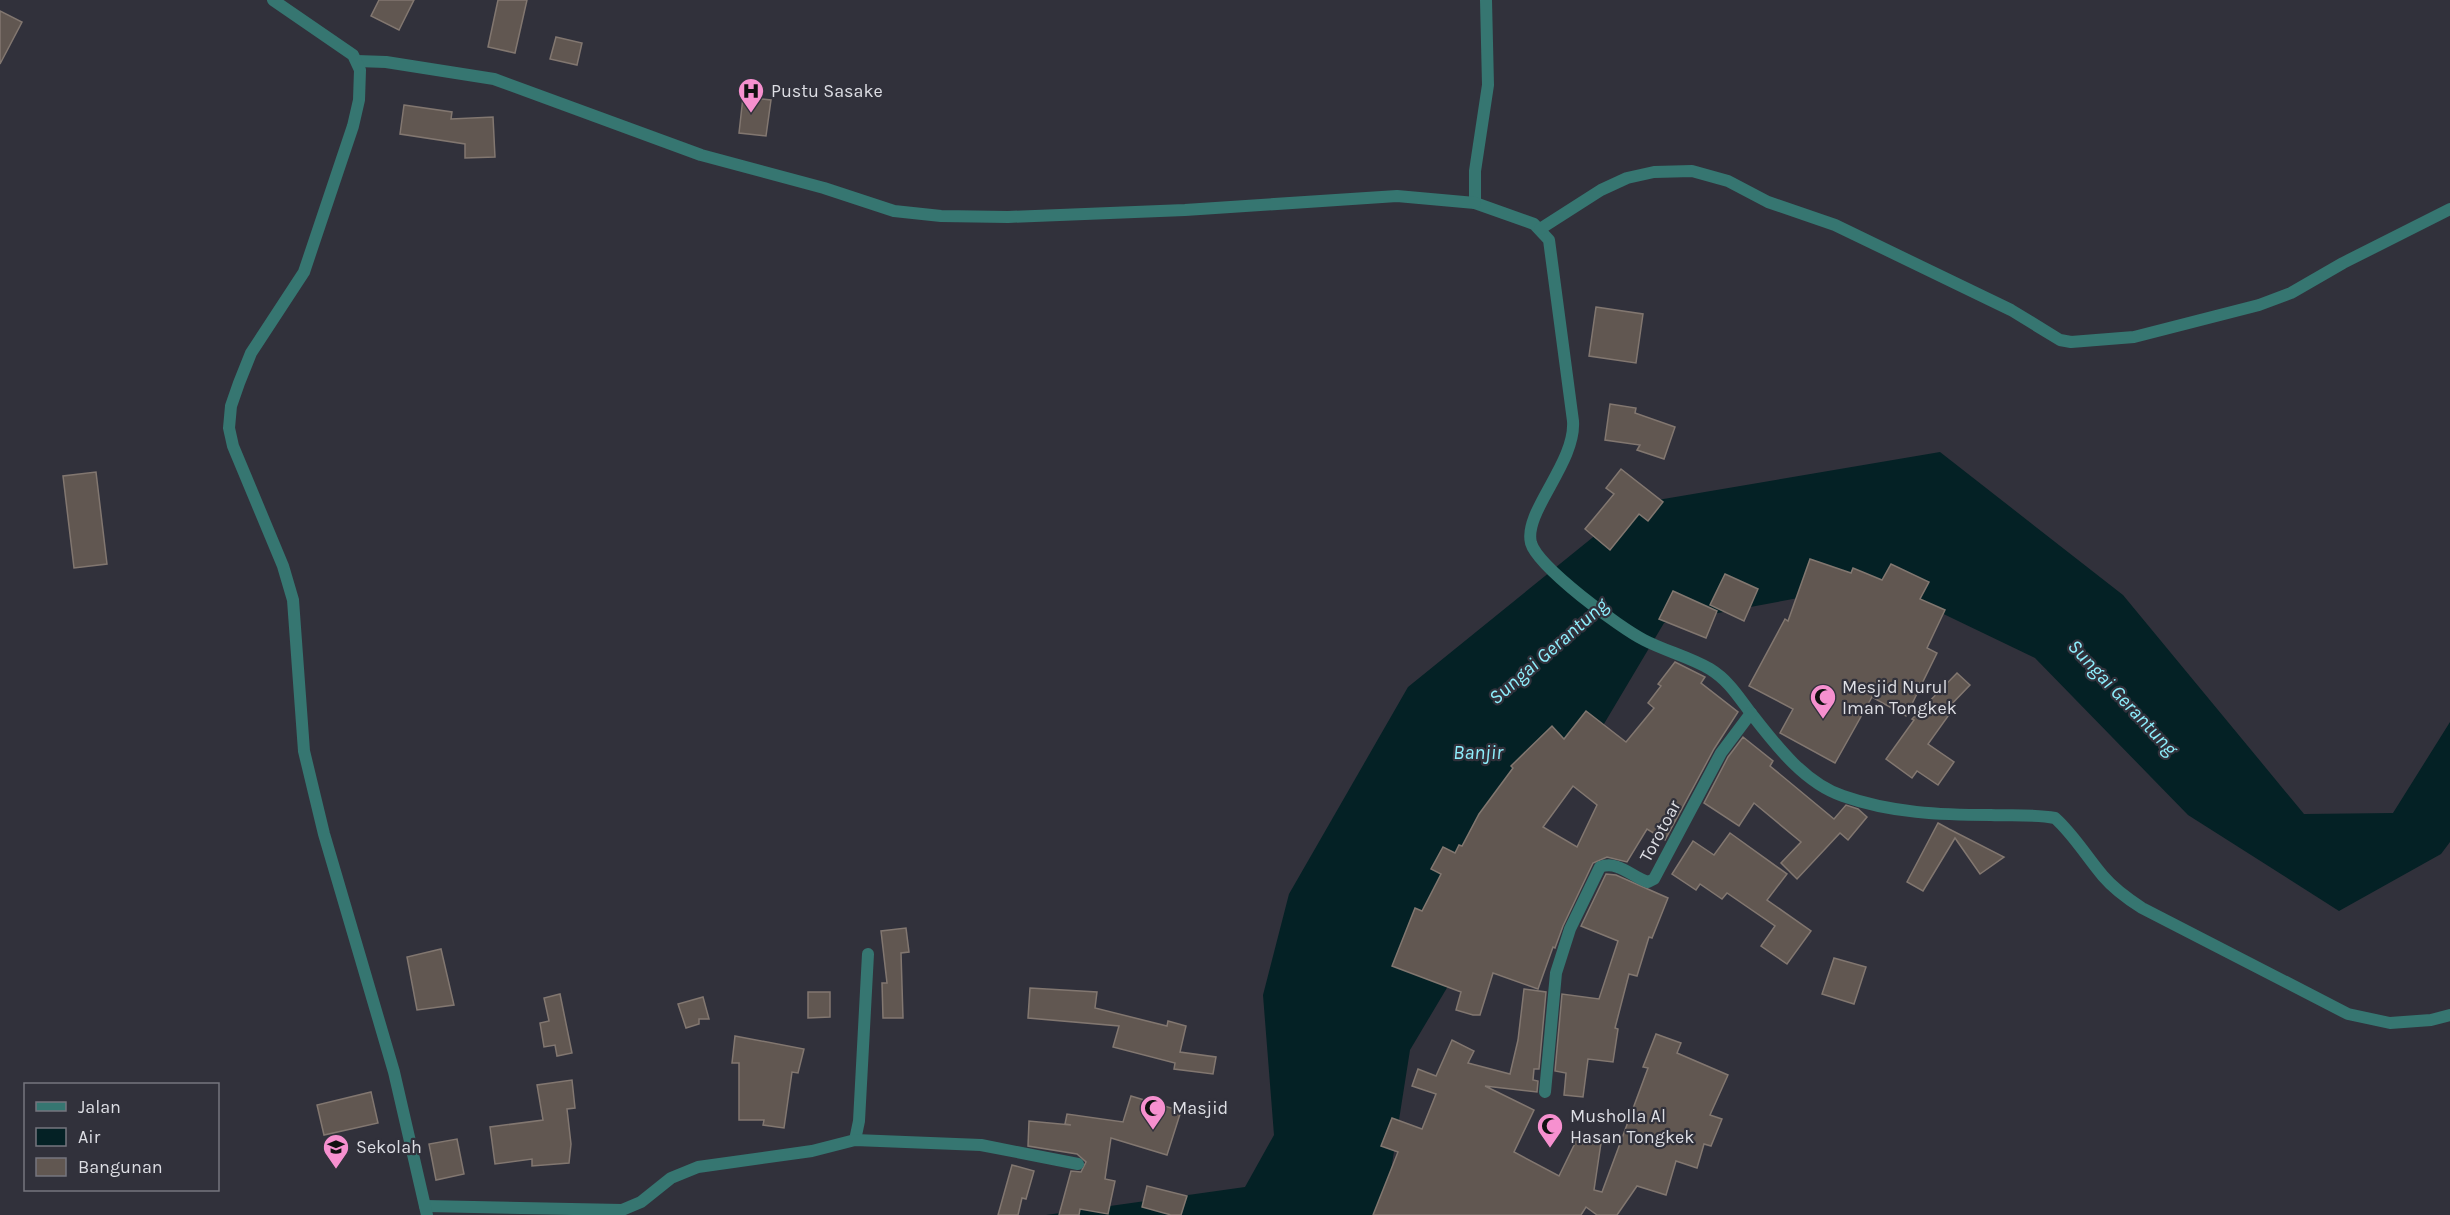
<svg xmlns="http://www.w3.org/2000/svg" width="2450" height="1215" viewBox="0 0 2450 1215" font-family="Karla,sans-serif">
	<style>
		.water { fill: #042125 }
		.building { fill: #615751; stroke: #827770; stroke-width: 1.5; fill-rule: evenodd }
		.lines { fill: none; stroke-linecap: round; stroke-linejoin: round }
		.minor { stroke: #367671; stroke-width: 12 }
		.tertiary { stroke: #367671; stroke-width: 12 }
		.labels { text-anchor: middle; stroke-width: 4.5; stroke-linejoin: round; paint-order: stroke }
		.poi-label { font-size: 18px; fill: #dddee4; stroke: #31313b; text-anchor: start }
		.street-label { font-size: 18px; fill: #dddee4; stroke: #31313b }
		.water-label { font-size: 20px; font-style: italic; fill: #8eeffd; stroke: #31313b }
	</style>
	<rect width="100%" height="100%" fill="#31313b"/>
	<polygon class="water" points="1940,452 2123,595 2304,814 2393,813 2450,722 2450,842 2441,854 2339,911 2188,815 2035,658 1879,583 1664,623 1410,1050 1384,1215 1046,1215 1245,1187 1274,1135 1263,995 1289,894 1408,687 1634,504"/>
	<g class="building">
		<polygon points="379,0 414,0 399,30 371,16"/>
		<polygon points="498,0 527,0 515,53 488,47"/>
		<polygon points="0,11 22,22 0,64"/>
		<polygon points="556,37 582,43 577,65 550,59"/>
		<polygon points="743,97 771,100 766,136 739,133"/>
		<polygon points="404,105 452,112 451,119 493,117 495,157 465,158 465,144 400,134"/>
		<polygon points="1596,307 1643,314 1636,363 1589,356"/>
		<polygon points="1610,404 1636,408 1635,413 1675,427 1664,459 1637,450 1640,445 1605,440"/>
		<polygon points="1621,469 1663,502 1648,521 1639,514 1610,550 1585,529 1614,494 1606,488"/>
		<polygon points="96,472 107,564 74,568 63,476"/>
		<polygon points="1810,559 1851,573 1853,568 1882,580 1891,564 1929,582 1920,599 1945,610 1927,648 1937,653 1906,716 1872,697 1835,763 1780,733 1793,709 1749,686 1785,619 1788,621"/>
		<polygon points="1725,574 1758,589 1744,621 1710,605"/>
		<polygon points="1673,591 1717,611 1706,638 1659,619"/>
		<path d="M1675 662 1705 677 1701 683 1738 712 1714 749 1665 840 1647 829 1627 862 1607 857 1593 863 1563 926 1555 948 1553 947 1538 989 1493 973 1480 1015H1473L1456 1010 1461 992 1392 966 1415 908 1422 911 1441 874 1431 869 1443 847 1455 853 1459 845 1462 846 1479 814 1513 768 1511 766 1552 726 1564 739 1586 711 1626 742 1654 708 1648 703 1661 686 1658 684ZM1573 786 1597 805 1577 847 1543 827Z"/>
		<polygon points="1957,673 1970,685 1947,709 1951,712 1928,744 1954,762 1938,785 1917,771 1912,778 1886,759 1914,720 1912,719"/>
		<polygon points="1743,737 1773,761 1770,766 1834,819 1846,805 1858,809 1867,817 1848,840 1840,833 1797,879 1781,863 1801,842 1754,803 1739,826 1704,803 1728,757"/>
		<polygon points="1938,823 1949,829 2004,857 1980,874 1955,838 1923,891 1907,882"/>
		<polygon points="1730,833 1787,874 1767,900 1811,931 1787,964 1761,946 1775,926 1727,893 1722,899 1700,884 1696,890 1672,874 1693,841 1714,855"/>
		<polygon points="1606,874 1616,875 1668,898 1652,938 1649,937 1637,976 1629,974 1615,1028 1618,1029 1613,1062 1588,1059 1583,1097 1564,1095 1566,1073 1555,1071 1562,994 1599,999 1618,941 1581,926"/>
		<polygon points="906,928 909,952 901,953 903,1018 883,1018 882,983 887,983 881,931"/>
		<polygon points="441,949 454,1005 417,1010 407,957"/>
		<polygon points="1834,958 1866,967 1854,1004 1822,994"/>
		<polygon points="1030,988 1097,992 1095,1008 1167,1026 1168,1021 1186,1026 1180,1052 1216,1057 1213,1074 1174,1069 1175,1063 1113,1047 1119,1026 1028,1018"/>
		<polygon points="1524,989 1546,992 1539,1069 1534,1069 1533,1080 1538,1081 1537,1092 1485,1086 1534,1110 1514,1152 1559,1176 1580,1133 1601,1143 1594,1190 1602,1192 1648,1068 1643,1067 1656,1034 1681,1043 1677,1053 1728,1075 1710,1115 1722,1119 1711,1146 1704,1144 1697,1168 1676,1161 1666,1195 1637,1186 1617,1215 1597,1215 1586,1207 1581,1215 1373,1215 1398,1152 1381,1146 1392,1118 1422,1129 1436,1094 1412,1086 1418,1069 1436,1076 1452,1040 1474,1051 1468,1063 1510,1074 1518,1040"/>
		<polygon points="808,992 830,992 830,1017 808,1018"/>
		<polygon points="560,994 572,1053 557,1056 555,1045 544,1047 540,1023 549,1021 544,998"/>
		<polygon points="703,997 709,1019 699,1019 699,1024 686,1028 678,1004"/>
		<polygon points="735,1036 804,1049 798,1073 792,1072 784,1128 763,1125 764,1120 739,1120 739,1063 732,1063"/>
		<polygon points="572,1080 575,1108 567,1109 571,1144 569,1163 532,1166 532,1159 495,1164 490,1127 543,1120 537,1085"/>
		<polygon points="371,1092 378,1123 324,1135 317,1105"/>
		<polygon points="1131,1096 1181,1111 1167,1155 1111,1138 1105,1179 1115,1181 1108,1214 1080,1209 1079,1215 1059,1215 1071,1171 1081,1172 1086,1162 1077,1154 1028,1146 1029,1121 1071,1125 1065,1124 1067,1114 1123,1122"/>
		<polygon points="457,1139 464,1174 436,1180 429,1144"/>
		<polygon points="1012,1165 1034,1171 1026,1199 1022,1198 1018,1215 998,1215"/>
		<polygon points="1147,1186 1187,1196 1181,1215 1171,1215 1142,1207"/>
	</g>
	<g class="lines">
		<g class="minor">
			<path d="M1486 0 1488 85 1475 171V203L1534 224 1549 240 1573 421C1576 463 1523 512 1531 543 1538 567 1620 628 1644 640 1665 651 1690 657 1710 669 1728 680 1738 696 1750 712 1775 744 1804 783 1843 796 1891 813 1941 815 1991 815 2012 816 2034 814 2055 818 2074 835 2086 856 2103 876 2114 889 2128 899 2142 908L2348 1014 2390 1023 2431 1020 2450 1015"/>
			<polyline points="357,61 386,62 494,79 701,155 824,188 894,211 941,216 1008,217 1185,210 1397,196 1475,203"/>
			<polyline points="1540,229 1601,190 1627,178 1654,172 1692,171 1728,181 1768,202 1835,225 2011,310 2060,340 2071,342 2134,337 2259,305 2291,293 2343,263 2450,209"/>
			<path d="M1545 1092 1556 973 1570 929 1600 867C1618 860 1632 877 1648 882L1654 879 1721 753 1751 713"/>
			<polyline points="855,1140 859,1121 868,954"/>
			<polyline points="425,1206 622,1210 641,1202 671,1178 698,1167 812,1151 855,1140 981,1145 1078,1164"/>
		</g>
		<polyline class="tertiary" points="273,0 353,55 360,70 359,100 353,126 304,272 251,353 239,383 231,406 229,428 233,446 283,566 293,600 304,751 324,834 394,1072 427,1215"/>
	</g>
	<defs>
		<g id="hospital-pin" transform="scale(1.35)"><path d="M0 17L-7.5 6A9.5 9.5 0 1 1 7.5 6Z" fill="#f690cf" stroke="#31313b"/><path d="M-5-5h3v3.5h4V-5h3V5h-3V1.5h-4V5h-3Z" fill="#111"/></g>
		<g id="mosque-pin" transform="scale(1.35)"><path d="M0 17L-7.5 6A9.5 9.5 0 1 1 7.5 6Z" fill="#f690cf" stroke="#31313b"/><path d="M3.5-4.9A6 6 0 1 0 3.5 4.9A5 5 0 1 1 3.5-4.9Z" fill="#111"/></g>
		<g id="school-pin" transform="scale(1.35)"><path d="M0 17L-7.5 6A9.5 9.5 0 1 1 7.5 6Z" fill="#f690cf" stroke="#31313b"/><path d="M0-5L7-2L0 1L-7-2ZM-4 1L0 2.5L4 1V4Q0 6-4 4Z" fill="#111"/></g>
	</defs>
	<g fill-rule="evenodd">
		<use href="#hospital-pin" x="751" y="91"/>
		<use href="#mosque-pin" x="1823" y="697"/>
		<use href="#mosque-pin" x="1153" y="1108"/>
		<use href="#mosque-pin" x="1550" y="1126"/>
		<use href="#school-pin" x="336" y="1147"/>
	</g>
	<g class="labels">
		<g class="poi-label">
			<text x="771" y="97">Pustu Sasake</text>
			<text x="1842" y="693">Mesjid Nurul<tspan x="1842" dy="21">Iman Tongkek</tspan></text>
			<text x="1172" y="1114">Masjid</text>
			<text x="1570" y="1122">Musholla Al<tspan x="1570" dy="21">Hasan Tongkek</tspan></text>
			<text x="356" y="1153">Sekolah</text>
		</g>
		<g class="street-label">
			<text transform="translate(1660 831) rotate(-62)" y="6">Torotoar</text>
		</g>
		<g class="water-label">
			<text transform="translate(1548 651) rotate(-41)" y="7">Sungai Gerantung</text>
			<text transform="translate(2123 697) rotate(47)" y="7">Sungai Gerantung</text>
			<text x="1478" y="759">Banjir</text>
		</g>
	</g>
	<rect x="24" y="1083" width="195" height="108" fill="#31313b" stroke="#76767f" stroke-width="1.5"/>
	<rect x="36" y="1102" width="30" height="9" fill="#367671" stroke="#76767f" stroke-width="1.5"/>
	<text x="78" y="1113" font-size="18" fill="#dddee4">Jalan</text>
	<rect x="36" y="1128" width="30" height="18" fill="#042125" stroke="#76767f" stroke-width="1.5"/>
	<text x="78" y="1143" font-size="18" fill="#dddee4">Air</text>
	<rect x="36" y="1158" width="30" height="18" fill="#615751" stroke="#76767f" stroke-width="1.5"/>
	<text x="78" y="1173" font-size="18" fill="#dddee4">Bangunan</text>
</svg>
